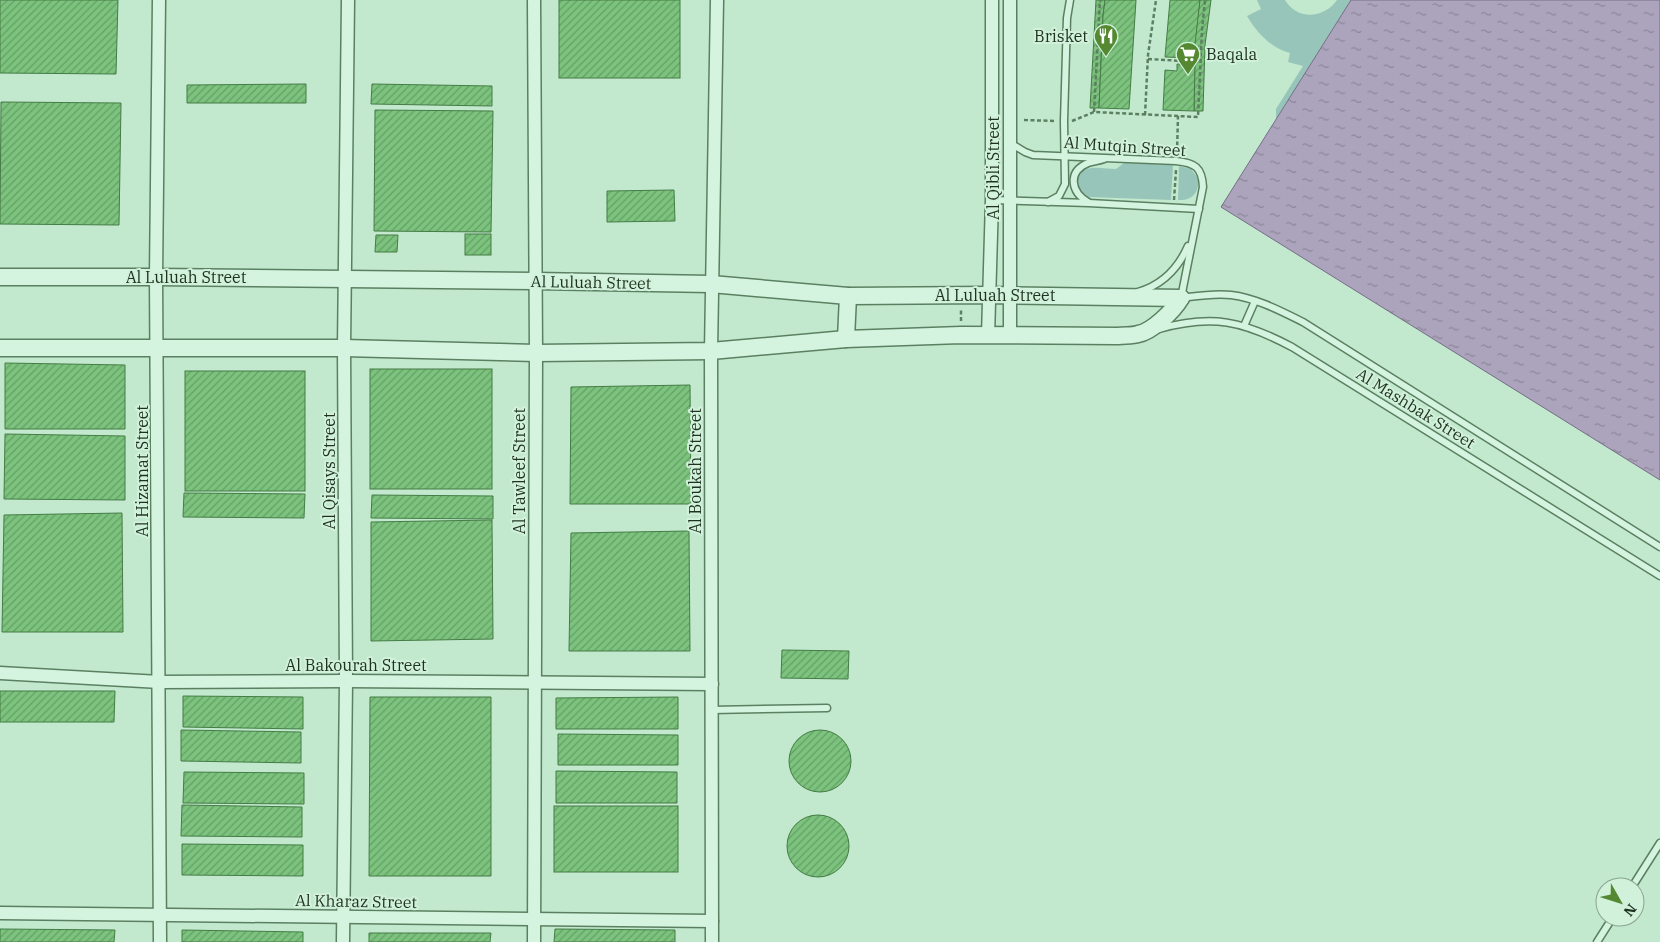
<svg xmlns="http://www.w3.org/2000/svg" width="1660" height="942" viewBox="0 0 1660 942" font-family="'IBM Plex Serif',serif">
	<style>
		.grass { fill: #98c5b9 }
		.water { fill: url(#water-ripples); stroke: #776c88 }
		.building { fill: url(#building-hatch); stroke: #447d45 }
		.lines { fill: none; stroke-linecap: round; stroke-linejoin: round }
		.service-casing { stroke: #5b8061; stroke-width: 9 }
		.minor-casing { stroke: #5b8061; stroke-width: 15 }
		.tertiary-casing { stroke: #5b8061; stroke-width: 19 }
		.path { stroke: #5b8061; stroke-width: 2.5; stroke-dasharray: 4 2.5; stroke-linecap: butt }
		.service { stroke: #d4f4df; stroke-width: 6 }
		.minor { stroke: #d4f4df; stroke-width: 12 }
		.tertiary { stroke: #d4f4df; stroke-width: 16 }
		.labels { text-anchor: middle; stroke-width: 4; stroke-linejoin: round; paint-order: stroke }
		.poi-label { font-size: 16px; fill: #1e3220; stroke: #d1f1db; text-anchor: end }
		.street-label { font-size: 16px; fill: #1e3220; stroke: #d1f1db }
	</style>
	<defs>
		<pattern id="water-ripples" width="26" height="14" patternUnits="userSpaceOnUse" patternTransform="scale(1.25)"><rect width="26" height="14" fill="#aca4bc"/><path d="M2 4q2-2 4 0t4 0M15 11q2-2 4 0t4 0" fill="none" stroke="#8b8698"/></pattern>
		<pattern id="building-hatch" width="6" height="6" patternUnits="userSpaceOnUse" patternTransform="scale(1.25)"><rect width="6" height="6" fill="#7cc37e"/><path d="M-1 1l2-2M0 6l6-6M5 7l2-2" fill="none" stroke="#659f67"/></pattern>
	</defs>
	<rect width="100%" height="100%" fill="#c2e8ce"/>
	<g class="grass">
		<path d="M1257 0H1285C1297 21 1325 18 1337 0H1351L1276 120V109L1303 66 1288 62 1290 53C1271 48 1257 33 1247 16L1261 9Z"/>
		<path d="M1124 163 1173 165 1171 200 1089 197C1075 189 1071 172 1091 168 1099 167 1108 169 1116 169Z"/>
		<path d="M1179 166 1191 169 1198 178C1200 192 1192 201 1178 200Z"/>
	</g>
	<polygon class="water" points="1351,0 1660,0 1660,480 1221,207"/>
	<g class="building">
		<polygon points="0,0 118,0 116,74 0,73"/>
		<rect x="559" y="0" width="121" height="78"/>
		<polygon points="1096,0 1105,0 1103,16 1099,108 1090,108"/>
		<polygon points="1105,0 1136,0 1129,109 1099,108 1103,16"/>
		<polygon points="1170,0 1200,0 1195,58 1165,57"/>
		<polygon points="1200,0 1211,0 1205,45 1203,111 1194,111 1195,44"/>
		<polygon points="1177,64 1195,65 1194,111 1163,110 1165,70 1177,71"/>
		<polygon points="306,84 306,103 187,103 187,85"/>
		<polygon points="372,84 492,86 492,106 371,104"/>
		<polygon points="1,102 121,103 119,225 0,224"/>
		<polygon points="375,110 493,111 491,232 374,231"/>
		<polygon points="674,190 675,221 607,222 607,191"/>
		<rect x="465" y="234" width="26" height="21"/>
		<polygon points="376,235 398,235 397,252 375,252"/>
		<polygon points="5,363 125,365 125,429 5,429"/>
		<rect x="370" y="369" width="122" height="120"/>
		<rect x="185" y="371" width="120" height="120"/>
		<polygon points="690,385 691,504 570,504 571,387"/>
		<polygon points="5,434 125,436 125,500 4,499"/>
		<polygon points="184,493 305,494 304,518 183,517"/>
		<polygon points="372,495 493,496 493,519 371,518"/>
		<polygon points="122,513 123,632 2,632 4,515"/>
		<polygon points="492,520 493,639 371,641 371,522"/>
		<polygon points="689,531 690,651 569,651 571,533"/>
		<polygon points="782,650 849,651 848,679 781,678"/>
		<polygon points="0,691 115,691 114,722 0,722"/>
		<polygon points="183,696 303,697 303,729 183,727"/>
		<polygon points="370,697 491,697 491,876 369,876"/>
		<polygon points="678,697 678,729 556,729 556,698"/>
		<polygon points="181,730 301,732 301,763 181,761"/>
		<circle cx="820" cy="761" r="31"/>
		<polygon points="558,734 678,735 678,765 558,765"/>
		<polygon points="556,771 677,772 677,803 556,803"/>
		<polygon points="184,772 304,773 304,804 183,803"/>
		<polygon points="182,805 302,807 302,837 181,836"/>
		<rect x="554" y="806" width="124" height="66"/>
		<circle cx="818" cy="846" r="31"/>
		<polygon points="182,844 303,845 303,876 182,875"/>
		<polygon points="0,929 115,930 114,942 0,942"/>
		<polygon points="555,929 675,930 675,942 554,942"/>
		<polygon points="182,930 303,932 303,942 182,942"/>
		<polygon points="369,933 491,933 490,942 369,942"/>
	</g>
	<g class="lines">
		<g class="service-casing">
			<g id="service">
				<path d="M1010 143 1025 152 1033 155 1176 161C1195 163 1202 167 1203 187L1181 298C1197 296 1214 293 1231 295 1256 298 1281 311 1303 322L1660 547"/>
				<polyline points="992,200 1089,203 1199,209"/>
				<polyline points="1048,202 1059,196 1065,184 1064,121 1067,18 1070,0"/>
				<path d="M1088 202C1071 192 1067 172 1088 163 1093 161 1099 161 1104 159"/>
				<path d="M1138 292C1162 285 1178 269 1188 246"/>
				<polyline points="1244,326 1255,301"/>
				<path d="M1159 329C1212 314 1243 321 1292 347L1660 576"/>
				<polyline points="711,710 827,708"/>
				<polyline points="1632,887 1660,843"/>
				<polyline points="1597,942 1613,917"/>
			</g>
		</g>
		<g class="minor-casing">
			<g id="minor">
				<polyline points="159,0 156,277 160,942"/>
				<polyline points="1010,0 1010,336"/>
				<polyline points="988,336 992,200 992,0"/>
				<polyline points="0,673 160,682 346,681 712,684"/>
				<polyline points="0,913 712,921"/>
				<polyline points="343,942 346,681 344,348 348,0"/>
				<polyline points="534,942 536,353 534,0"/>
				<polyline points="712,942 711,351 717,0"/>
			</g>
		</g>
		<g class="tertiary-casing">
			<g id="tertiary">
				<polyline points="0,277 156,277 535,281 711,284 848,296 989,295 1181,298"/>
				<polyline points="846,339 848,296"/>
				<path d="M0 348H344L536 353 711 351 846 339 961 335 1118 336C1125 335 1132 336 1138 334 1152 332 1174 310 1181 298"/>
			</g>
		</g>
		<g class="path">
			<polyline points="1148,59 1200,62"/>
			<polyline points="1094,112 1100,0"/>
			<polyline points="1145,115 1148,55 1156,0"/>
			<polyline points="1024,120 1056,121"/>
			<polyline points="1072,121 1094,112 1198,117 1202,30 1205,0"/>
			<polyline points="1177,152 1178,116"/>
			<polyline points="1174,200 1176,170"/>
			<polyline points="961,321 961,309"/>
		</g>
		<use href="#service" class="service"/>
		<use href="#minor" class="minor"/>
		<use href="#tertiary" class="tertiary"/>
	</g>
	<defs>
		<g id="restaurant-pin" transform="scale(1.25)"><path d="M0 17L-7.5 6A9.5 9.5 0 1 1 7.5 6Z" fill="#548932" stroke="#d1f1db"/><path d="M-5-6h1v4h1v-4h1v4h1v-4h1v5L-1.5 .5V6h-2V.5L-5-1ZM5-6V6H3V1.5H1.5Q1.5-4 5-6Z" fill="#fff"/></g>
		<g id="supermarket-pin" transform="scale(1.25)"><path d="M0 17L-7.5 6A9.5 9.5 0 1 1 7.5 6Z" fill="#548932" stroke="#d1f1db"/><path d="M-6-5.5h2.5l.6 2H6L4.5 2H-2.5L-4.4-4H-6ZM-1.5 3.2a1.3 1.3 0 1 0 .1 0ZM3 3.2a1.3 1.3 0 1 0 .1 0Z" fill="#fff"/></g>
	</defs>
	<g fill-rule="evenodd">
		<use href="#restaurant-pin" x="1106" y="36"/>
		<use href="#supermarket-pin" x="1188" y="54"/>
	</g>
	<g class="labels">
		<g class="poi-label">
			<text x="1088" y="42">Brisket</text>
			<text x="1206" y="60" text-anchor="start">Baqala</text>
		</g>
		<g class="street-label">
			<text transform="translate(1125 146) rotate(4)" y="6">Al Mutqin Street</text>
			<text transform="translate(993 168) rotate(-90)" y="6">Al Qibli Street</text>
			<text x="186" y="283">Al Luluah Street</text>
			<text transform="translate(591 282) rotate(1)" y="6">Al Luluah Street</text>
			<text x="995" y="301">Al Luluah Street</text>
			<text transform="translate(1416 408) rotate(32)" y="6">Al Mashbak Street</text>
			<text transform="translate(142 471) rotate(-90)" y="6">Al Hizamat Street</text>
			<text transform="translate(329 471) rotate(-90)" y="6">Al Qisays Street</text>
			<text transform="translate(519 471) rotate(-90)" y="6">Al Tawleef Street</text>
			<text transform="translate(695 471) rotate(-90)" y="6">Al Boukah Street</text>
			<text x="356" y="671">Al Bakourah Street</text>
			<text transform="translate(356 901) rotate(1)" y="6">Al Kharaz Street</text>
		</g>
	</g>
	<g transform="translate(1620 902) rotate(129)"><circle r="24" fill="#d1f1db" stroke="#89a590"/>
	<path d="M0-4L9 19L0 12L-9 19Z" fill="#548932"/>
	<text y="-8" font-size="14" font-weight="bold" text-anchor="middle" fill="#1e3220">N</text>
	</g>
</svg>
